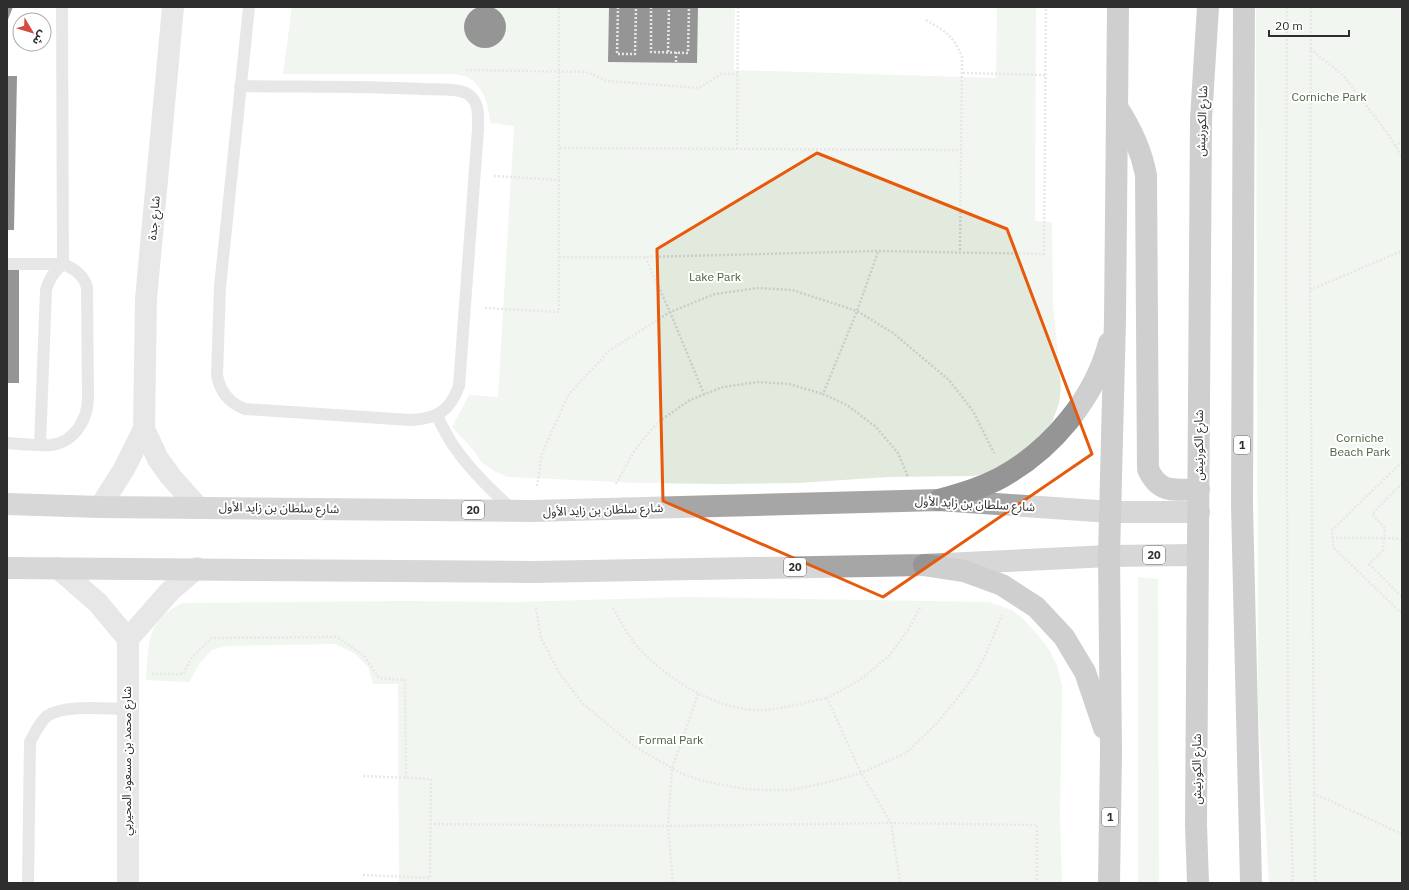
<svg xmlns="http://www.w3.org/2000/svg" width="1409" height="890" viewBox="0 0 1409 890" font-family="'IBM Plex Sans','Noto Sans Arabic',sans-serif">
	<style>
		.green { fill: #e2eadd }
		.building { fill: #151515 }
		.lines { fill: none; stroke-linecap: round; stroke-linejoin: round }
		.path { stroke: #cbcbcb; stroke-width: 2.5; stroke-dasharray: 2 2; stroke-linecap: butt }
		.lane { stroke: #cbcbcb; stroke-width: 12 }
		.street { stroke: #cbcbcb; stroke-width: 22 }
		.primary { stroke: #a6a6a6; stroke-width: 22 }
		.highway { stroke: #959595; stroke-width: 22 }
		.marked { fill: none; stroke: #e8590c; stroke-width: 3; stroke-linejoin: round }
		.labels { text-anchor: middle; stroke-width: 4; stroke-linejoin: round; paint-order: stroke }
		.shield { fill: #fff; stroke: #6d6d6d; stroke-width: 1 }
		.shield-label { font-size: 11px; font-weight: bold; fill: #2e2e2e }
		.park-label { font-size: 12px; fill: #4c6640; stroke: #fff }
		.street-label { font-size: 12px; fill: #2e2e2e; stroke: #fff }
	</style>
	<rect width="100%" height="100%" fill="#fff"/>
	<g class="green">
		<path d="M292 7H735L734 70 996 78 997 7H1036L1035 221 1052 222 1053 304 1061 388 1059 403 1053 420 1043 436 1029 449 986 474 972 476 888 477 798 483 723 484 639 483 508 477 496 472 481 462 475 452 452 427 469 395 498 397 514 126 490 123C489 106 484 86 467 77 463 75 458 75 454 74H283Z"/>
		<polygon points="1256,7 1402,7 1402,883 1269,883 1258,706"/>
		<polygon points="1138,577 1158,579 1159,883 1138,883"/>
		<path d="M687 597 989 602 1012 610 1023 619 1038 635 1050 651 1058 668 1062 686 1060 815 1062 883H399L398 684H373L368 667 355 654 335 644 227 646 212 650 199 664 189 682 146 680C149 645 145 620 183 603L406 601 516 602Z"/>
	</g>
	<g class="building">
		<circle cx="485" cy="27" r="21"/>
		<polygon points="7,7 13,7 7,22"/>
		<polygon points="609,7 698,7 697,63 608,62"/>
		<polygon points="7,76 17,76 14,230 7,230"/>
		<rect x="7" y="269" width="12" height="114"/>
	</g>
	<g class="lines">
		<g class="path">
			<polyline points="618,7 617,54 635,54 636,7"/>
			<polyline points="651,7 651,52 688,53 689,7"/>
			<polyline points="1287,7 1286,257 1288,719 1293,883"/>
			<polyline points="1311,7 1310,290 1315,883"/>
			<path d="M926 20C946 32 953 35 962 57L960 252"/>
			<polyline points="1310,49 1342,74 1386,131 1402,157"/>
			<polyline points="668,52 669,7"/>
			<polyline points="676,62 676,52"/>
			<polyline points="466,70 586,72 607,81 699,88 721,74 737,74"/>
			<polyline points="963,73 1046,75"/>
			<polyline points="1395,146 1402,142"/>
			<polyline points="560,148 961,150"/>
			<polyline points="737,149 738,7"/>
			<polyline points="494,176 560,180"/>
			<polyline points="878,252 857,311 823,394 847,405 876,427 898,453 908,477"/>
			<polyline points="559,257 645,257 878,251 1044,254 1046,7"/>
			<polyline points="645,257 670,312 704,394"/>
			<polyline points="1310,290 1402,251"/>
			<polyline points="485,308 559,312 559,7"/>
			<polyline points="1402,462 1332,530 1333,547 1400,612 1402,610"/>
			<polyline points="1402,483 1372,514 1385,528 1383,550 1369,564 1402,597"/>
			<polyline points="616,484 636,448 658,422 690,400 723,387 758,382 789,384 823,394"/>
			<polyline points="537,486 542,453 569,394 610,350 670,312 715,294 758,288 792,290 857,311 893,333 949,380 973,411 994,453"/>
			<polyline points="1332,538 1384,538 1402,539"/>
			<polyline points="536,608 541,638 560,674 583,704 634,746 682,774 703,781 745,789 767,790 791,790 825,783 861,773 906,753 937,723 963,691 976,673 986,654 1002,615"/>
			<path d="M613 608C620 620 627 634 635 644 662 676 715 710 758 710 781 710 805 702 827 698"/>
			<polyline points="152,674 183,674 192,657 212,638 337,637 364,656 379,678 405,680 406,778"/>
			<polyline points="1313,793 1402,834"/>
			<polyline points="430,824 668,826 891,823 1037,825 1037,883"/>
			<polyline points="363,875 430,878 431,779 363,776"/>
			<polyline points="673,883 668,826 672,769 698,694"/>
			<polyline points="900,883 891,823 861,773 827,698 860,680 889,656 908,630 920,608"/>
		</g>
		<g class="lane">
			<polyline points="62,7 63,264"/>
			<path d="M240 86C300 87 360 86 421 89 433 90 455 88 466 93 480 100 478 116 478 129L459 386C450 411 437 419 410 420L245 409C229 403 220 392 217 375L220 287 249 7"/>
			<path d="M7 264H63C75 269 85 276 87 288L88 397C88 419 75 442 51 445 37 446 21 444 7 443"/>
			<path d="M436 415C442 425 447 436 453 445 470 470 491 490 513 510"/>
			<path d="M40 445 46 290C49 279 54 271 63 264"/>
			<path d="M28 883 30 742C35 733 39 723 47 716 65 704 106 709 127 709"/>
		</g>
		<g class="street">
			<polyline points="144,429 158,459 171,477 198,507"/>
			<polyline points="100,507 124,469 144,429 146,299 173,7"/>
			<polyline points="58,568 98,603 128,639 128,883"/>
			<polyline points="128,639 170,591 197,568"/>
		</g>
		<g class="primary">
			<polyline points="7,504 100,507 533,511 939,500 1111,512 1199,512"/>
			<polyline points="7,568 533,572 924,565 1109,556 1198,555"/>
		</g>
		<g class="highway">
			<polyline points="1244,7 1242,505 1251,883"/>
			<path d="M1117 107C1131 128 1141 149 1146 175L1148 469C1159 494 1175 490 1199 489"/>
			<path d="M939 500C960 494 982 488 1002 477 1052 449 1094 399 1109 343"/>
			<polyline points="924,565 964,571 1002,585 1036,607 1064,637 1085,672 1104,728"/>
			<polyline points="1109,883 1111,752 1109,556 1115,320 1118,7"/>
			<polyline points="1198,883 1196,825 1201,119 1208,7"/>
		</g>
	</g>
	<path d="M0 0H1409V890H0ZM817 153 1007 229 1092 454 883 597 663 501 657 249Z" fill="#fff" fill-opacity=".55" fill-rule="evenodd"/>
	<path class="marked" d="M817 153 1007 229 1092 454 883 597 663 501 657 249Z"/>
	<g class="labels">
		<g class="shield">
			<rect x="1234" y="436" width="16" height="18" rx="3"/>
			<rect x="462" y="501" width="22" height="18" rx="3"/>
			<rect x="1143" y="546" width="22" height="18" rx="3"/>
			<rect x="784" y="558" width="22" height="18" rx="3"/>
			<rect x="1102" y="808" width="16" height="18" rx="3"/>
		</g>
		<g class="shield-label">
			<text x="1242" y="449">1</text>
			<text x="473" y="514">20</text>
			<text x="1154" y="559">20</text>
			<text x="795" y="571">20</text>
			<text x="1110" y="821">1</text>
		</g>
		<g class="park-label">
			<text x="1329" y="101">Corniche Park</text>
			<text x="715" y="281">Lake Park</text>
			<text x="1360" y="442">Corniche<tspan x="1360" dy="14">Beach Park</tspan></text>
			<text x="671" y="744">Formal Park</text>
		</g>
		<g class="street-label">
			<text transform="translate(1202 121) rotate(-88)" y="4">شارع الكورنيش</text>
			<text transform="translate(154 218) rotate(-85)" y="4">شارع جدة</text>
			<text transform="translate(1199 445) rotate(-90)" y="4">شارع الكورنيش</text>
			<text transform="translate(975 504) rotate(3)" y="4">شارع سلطان بن زايد الأول</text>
			<text transform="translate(279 508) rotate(1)" y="4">شارع سلطان بن زايد الأول</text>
			<text transform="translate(603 510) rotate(-2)" y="4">شارع سلطان بن زايد الأول</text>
			<text transform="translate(127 761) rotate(-90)" y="4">شارع محمد بن مسعود المحيربي</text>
			<text transform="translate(1197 769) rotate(-90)" y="4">شارع الكورنيش</text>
		</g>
	</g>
	<rect width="1409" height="890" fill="none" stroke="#2e2e2e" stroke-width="16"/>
	<g transform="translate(32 32) rotate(128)"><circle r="19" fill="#ffffff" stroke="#ababab"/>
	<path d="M0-3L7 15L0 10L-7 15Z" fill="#d64b40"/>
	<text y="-6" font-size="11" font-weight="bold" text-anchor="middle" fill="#2e2e2e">ش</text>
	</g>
	<path d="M1269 30v6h80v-6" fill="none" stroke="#2e2e2e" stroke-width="2"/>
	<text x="1275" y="30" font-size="12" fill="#2e2e2e" stroke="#ffffff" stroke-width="3" paint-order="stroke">20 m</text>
</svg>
